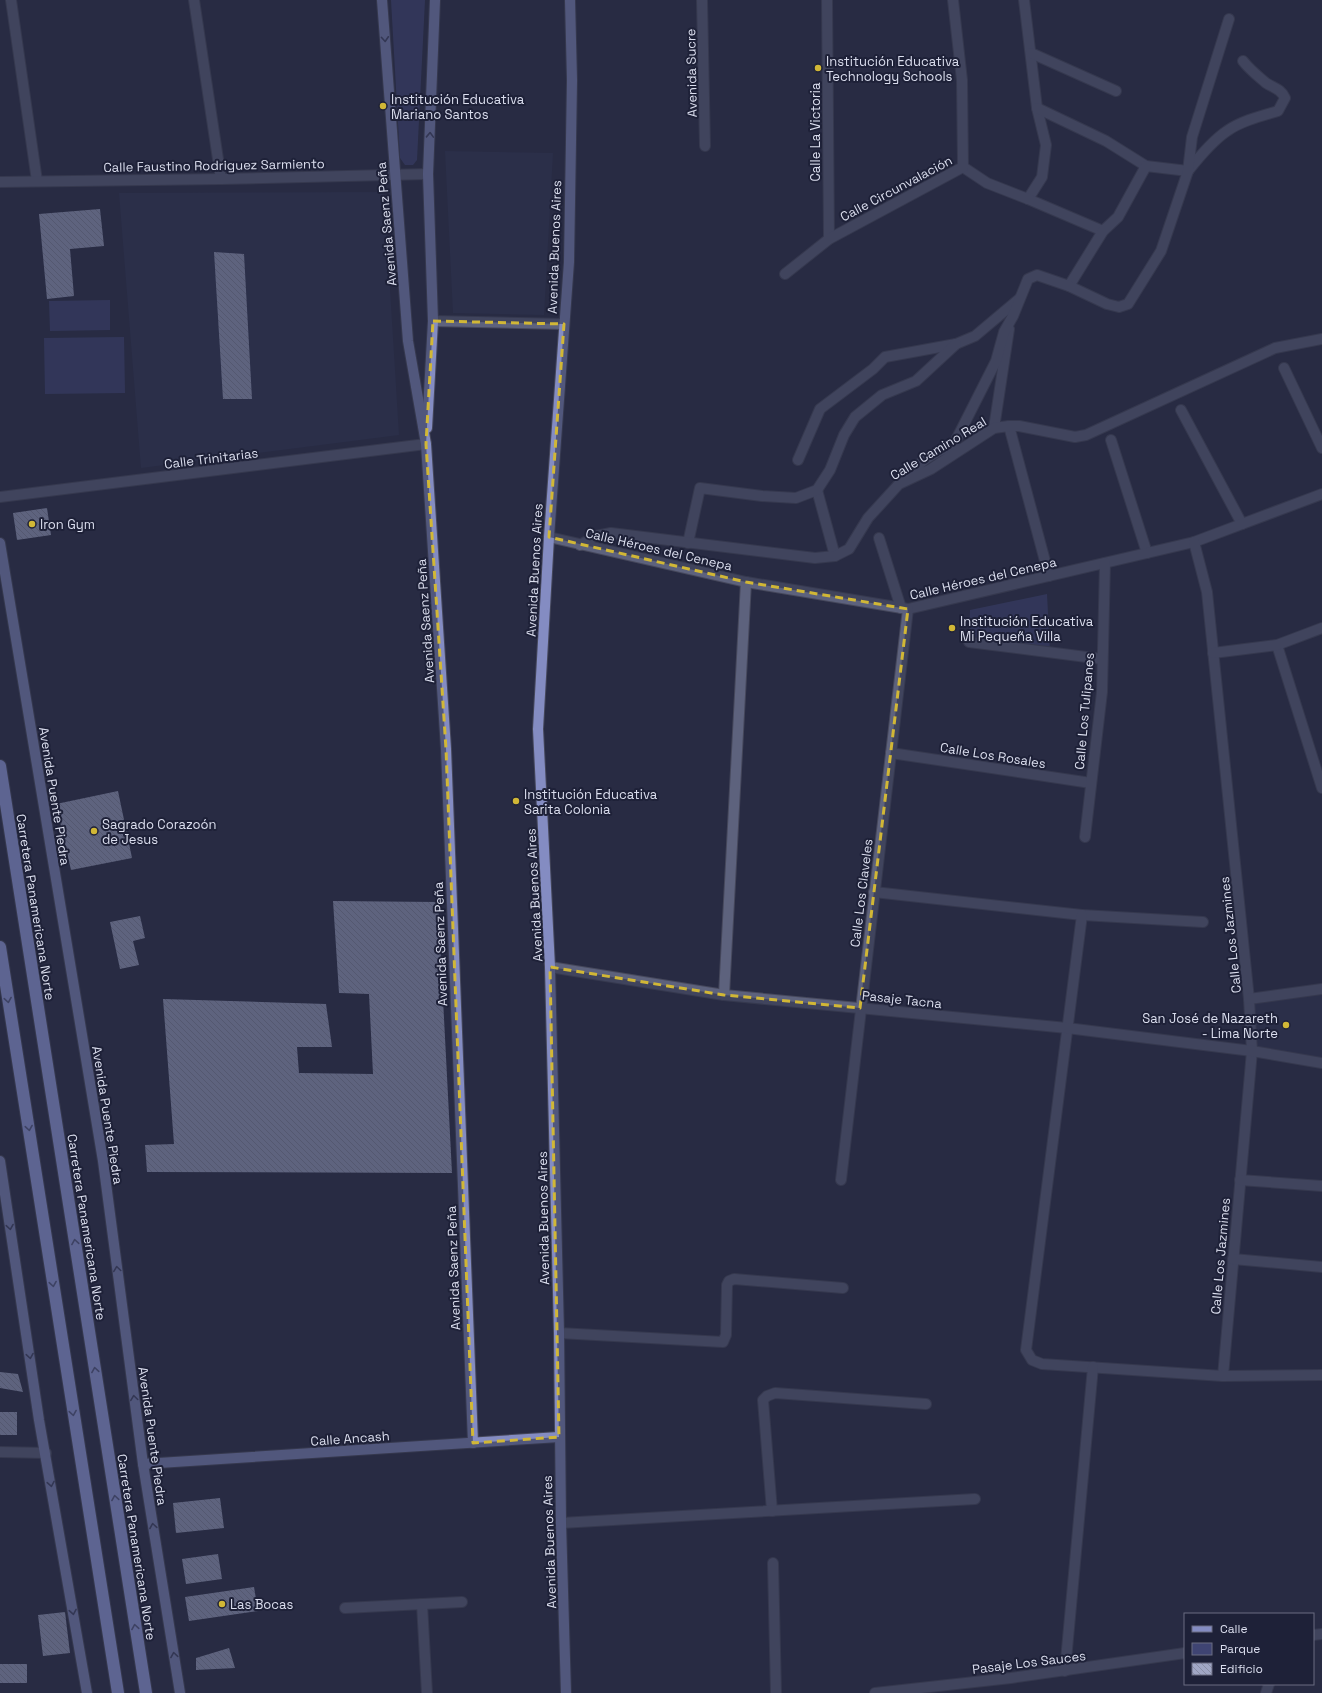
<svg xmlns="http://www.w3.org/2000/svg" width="1322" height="1693" viewBox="0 0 1322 1693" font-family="'Space Grotesk',sans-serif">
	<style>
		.built { fill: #2f3351 }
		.park { fill: #3f4473 }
		.building { fill: url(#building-back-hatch) }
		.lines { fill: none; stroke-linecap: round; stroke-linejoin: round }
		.minor-casing { stroke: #46485c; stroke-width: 12 }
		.major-casing { stroke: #46485c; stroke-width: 12 }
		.highway-casing { stroke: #46485c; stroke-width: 14 }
		.minor { stroke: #5d627d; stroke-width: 10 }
		.major { stroke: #848cc2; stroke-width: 10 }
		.highway { stroke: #9ea8f0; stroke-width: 12 }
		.oneway { stroke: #424668 }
		.oneway2 { stroke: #585e8b }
		.marked { fill: none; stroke: #d1b736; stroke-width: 3; stroke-dasharray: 8 5; stroke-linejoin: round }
		.poi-dot { fill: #d1b736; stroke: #1e2138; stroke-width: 1.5 }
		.labels { text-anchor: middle; stroke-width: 4; stroke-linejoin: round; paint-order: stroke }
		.poi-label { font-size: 13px; fill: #dbdeee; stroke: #1e2138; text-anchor: start }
		.street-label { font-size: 13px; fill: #dbdeee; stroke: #1e2138 }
	</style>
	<defs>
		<pattern id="building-back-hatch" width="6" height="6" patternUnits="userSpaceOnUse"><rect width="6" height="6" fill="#a1a7c5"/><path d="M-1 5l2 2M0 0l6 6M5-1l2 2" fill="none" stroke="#898ea6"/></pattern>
	</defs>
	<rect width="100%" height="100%" fill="#282b43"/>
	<g class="built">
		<polygon points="445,151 553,153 544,315 453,313"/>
		<polygon points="384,192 399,435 141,468 119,193"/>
		<polygon points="1322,989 1322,1062 1252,1051 1249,999"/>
	</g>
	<g class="park">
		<polygon points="391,0 425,0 417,160 413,165 405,165 400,158"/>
		<polygon points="110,300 110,330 50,331 49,301"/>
		<polygon points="124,337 125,393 45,394 44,338"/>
		<polygon points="1047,594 1050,652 969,642 970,610"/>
	</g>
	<g class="building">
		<polygon points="100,209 104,246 70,249 74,296 47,299 39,214"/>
		<polygon points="214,252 244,254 252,399 223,399"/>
		<polygon points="47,508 51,535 17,540 13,513"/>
		<polygon points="118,791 132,858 71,870 56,804"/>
		<polygon points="333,901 438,902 452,1173 147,1172 145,1145 174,1144 163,999 326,1004 332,1047 297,1047 299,1073 373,1074 369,994 339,993"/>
		<polygon points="140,916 145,938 133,941 139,965 120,969 110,922"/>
		<polygon points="0,1372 18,1374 23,1392 0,1388"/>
		<rect x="0" y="1412" width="17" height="23"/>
		<polygon points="220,1498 224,1528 176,1533 173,1503"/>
		<polygon points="218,1554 222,1579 186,1584 182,1559"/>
		<polygon points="254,1587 258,1611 189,1621 185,1597"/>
		<polygon points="65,1612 70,1653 43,1656 38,1615"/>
		<polygon points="229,1648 235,1668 196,1670 196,1658"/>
		<rect x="0" y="1664" width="27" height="19"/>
	</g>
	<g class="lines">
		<g class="minor-casing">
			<g id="minor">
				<polyline points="11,0 37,181"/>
				<polyline points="194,0 221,179"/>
				<polyline points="702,0 705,146"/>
				<polyline points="827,0 829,239"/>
				<polyline points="1024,0 1037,108 1046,145 1042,177 1028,199"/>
				<polyline points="1031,53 1116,91"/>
				<path d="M1037 108 1106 141 1146 166 1188 171C1199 157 1212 141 1227 131 1241 121 1261 116 1278 111L1285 98C1281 89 1274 88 1266 83 1258 76 1250 70 1243 61"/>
				<polyline points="963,167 987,183 1028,199 1103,231"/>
				<polyline points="0,182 221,179 428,174"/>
				<polyline points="785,274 829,239 963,167 962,80 953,0"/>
				<polyline points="1069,286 1103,231 1118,217 1146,166"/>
				<polyline points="433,321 564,324"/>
				<polyline points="1284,368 1322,448"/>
				<polyline points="1181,410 1242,524"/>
				<polyline points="1009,426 1049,576"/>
				<polyline points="994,428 1009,329"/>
				<polyline points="1111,440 1147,553"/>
				<polyline points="798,460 820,409 873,369 885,357 956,344 975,336 1019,299"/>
				<path d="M903 480C917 464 932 452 953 446L996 361 1004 332 1013 316 1028 279 1037 275 1069 286 1107 304 1119 307 1128 304 1161 251 1188 171 1192 137 1229 19"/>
				<polyline points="817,490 835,556"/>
				<polyline points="0,497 426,444"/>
				<polyline points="549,537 746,582 908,609 1194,542 1322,494"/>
				<polyline points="879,538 901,608"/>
				<polyline points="1194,542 1207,592 1249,999 1252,1051 1223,1376"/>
				<polyline points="688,543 700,488 762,496 796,498 817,490 830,470 844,435 855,417 882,395 916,381 956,344"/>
				<polyline points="580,545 596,536 611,533 815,558 835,556 849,549 868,518 899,484 931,469 994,428 1009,426 1019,426 1075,437 1086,435 1275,348 1322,339"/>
				<polyline points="969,642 1102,659"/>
				<polyline points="1277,645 1322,788"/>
				<polyline points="1213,653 1277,645 1322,628"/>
				<polyline points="891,753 1091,783"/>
				<polyline points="1085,837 1102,692 1105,563"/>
				<polyline points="874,892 1082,915 1203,922"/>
				<polyline points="1082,915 1026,1350 1032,1360 1042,1364 1223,1376 1322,1375"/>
				<polyline points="550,967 724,995 1067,1028 1252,1051 1322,1063"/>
				<polyline points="724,995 746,582"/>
				<polyline points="1249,999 1322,989"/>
				<polyline points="841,1180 908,609"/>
				<polyline points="1240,1180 1322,1186"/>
				<polyline points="1233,1259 1322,1267"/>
				<polyline points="559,1333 723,1342 726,1335 727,1285 729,1281 734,1279 843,1288"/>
				<polyline points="0,1452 46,1453"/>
				<polyline points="772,1511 763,1400 767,1396 775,1393 926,1404"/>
				<polyline points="561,1523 975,1499"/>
				<polyline points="773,1563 776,1693"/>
				<polyline points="422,1604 427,1693"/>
				<polyline points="345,1608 462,1602"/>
				<polyline points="1313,1635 1322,1634"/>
				<polyline points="1065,1671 1093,1367"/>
				<polyline points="875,1693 1011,1678 1185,1653"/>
				<polyline points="1266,1693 1269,1684"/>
			</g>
		</g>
		<g class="major-casing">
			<g id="major">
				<polyline points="382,0 408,341 426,444 446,749 473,1443"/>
				<polyline points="427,428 433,321 428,174 435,0"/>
				<polyline points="0,543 103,1161 143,1464 180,1693"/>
				<polyline points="0,1161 39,1420 87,1693"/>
				<polyline points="143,1464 559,1437"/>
				<polyline points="566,1693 561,1523 559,1333 550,967 538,729 549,537 569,262 572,80 570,0"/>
			</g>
		</g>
		<g class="highway-casing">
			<g id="highway">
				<polyline points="0,766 146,1693"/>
				<polyline points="0,947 118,1693"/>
			</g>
		</g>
		<use href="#minor" class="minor"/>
		<use href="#major" class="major"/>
		<use href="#highway" class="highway"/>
	</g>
	<defs><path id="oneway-chevron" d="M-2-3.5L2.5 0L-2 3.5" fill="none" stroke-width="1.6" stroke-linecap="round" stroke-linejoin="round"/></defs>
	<g class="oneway">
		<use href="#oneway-chevron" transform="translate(385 39) rotate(86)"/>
		<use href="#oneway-chevron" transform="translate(430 135) rotate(-88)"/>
		<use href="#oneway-chevron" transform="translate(10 1227) rotate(81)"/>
		<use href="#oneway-chevron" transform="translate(117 1269) rotate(-98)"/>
		<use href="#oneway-chevron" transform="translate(30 1356) rotate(81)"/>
		<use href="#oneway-chevron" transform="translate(134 1398) rotate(-98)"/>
		<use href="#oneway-chevron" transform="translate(51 1484) rotate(80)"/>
		<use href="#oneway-chevron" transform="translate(153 1526) rotate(-99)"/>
		<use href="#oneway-chevron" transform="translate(73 1612) rotate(80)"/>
		<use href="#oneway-chevron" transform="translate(174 1655) rotate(-99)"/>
	</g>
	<g class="oneway2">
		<use href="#oneway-chevron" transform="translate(8 1000) rotate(81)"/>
		<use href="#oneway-chevron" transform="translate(29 1128) rotate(81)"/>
		<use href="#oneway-chevron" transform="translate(75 1242) rotate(-99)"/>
		<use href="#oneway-chevron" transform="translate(53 1284) rotate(81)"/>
		<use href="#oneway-chevron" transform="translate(95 1370) rotate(-99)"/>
		<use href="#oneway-chevron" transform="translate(73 1413) rotate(81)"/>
		<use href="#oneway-chevron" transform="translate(115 1498) rotate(-99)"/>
		<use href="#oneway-chevron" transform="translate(135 1627) rotate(-99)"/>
	</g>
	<path d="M0 0H1322V1693H0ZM433 321 564 324 549 537 746 582 908 609 860 1008 724 995 550 967 559 1437 473 1443 446 749 426 444Z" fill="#282b43" fill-opacity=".55" fill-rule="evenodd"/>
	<path class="marked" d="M433 321 564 324 549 537 746 582 908 609 860 1008 724 995 550 967 559 1437 473 1443 446 749 426 444Z"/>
	<g class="poi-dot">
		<circle cx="818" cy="68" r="4"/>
		<circle cx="383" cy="106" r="4"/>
		<circle cx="32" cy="524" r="4"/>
		<circle cx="952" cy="628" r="4"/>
		<circle cx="516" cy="801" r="4"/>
		<circle cx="94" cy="831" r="4"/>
		<circle cx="1286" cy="1025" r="4"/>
		<circle cx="222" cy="1604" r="4"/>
	</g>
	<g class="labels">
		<g class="poi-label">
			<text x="826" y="66">Institución Educativa<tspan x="826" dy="15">Technology Schools</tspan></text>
			<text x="391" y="104">Institución Educativa<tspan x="391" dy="15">Mariano Santos</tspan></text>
			<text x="40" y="529">Iron Gym</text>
			<text x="960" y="626">Institución Educativa<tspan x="960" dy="15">Mi Pequeña Villa</tspan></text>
			<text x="524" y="799">Institución Educativa<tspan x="524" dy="15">Sarita Colonia</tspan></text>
			<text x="102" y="829">Sagrado Corazoón<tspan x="102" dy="15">de Jesus</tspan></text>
			<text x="1278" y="1023" text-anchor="end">San José de Nazareth<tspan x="1278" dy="15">- Lima Norte</tspan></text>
			<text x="230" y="1609">Las Bocas</text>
		</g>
		<g class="street-label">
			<text transform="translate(691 73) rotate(-91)" y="5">Avenida Sucre</text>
			<text transform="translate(815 132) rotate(-90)" y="5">Calle La Victoria</text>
			<text transform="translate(214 165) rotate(-1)" y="5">Calle Faustino Rodriguez Sarmiento</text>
			<text transform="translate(896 188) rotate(-28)" y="5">Calle Circunvalación</text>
			<text transform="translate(386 224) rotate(-95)" y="5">Avenida Saenz Peña</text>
			<text transform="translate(554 247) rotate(-88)" y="5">Avenida Buenos Aires</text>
			<text transform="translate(938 448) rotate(-31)" y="5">Calle Camino Real</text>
			<text transform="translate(211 458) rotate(-7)" y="5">Calle Trinitarias</text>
			<text transform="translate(659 549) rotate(13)" y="5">Calle Héroes del Cenepa</text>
			<text transform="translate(534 570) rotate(-87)" y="5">Avenida Buenos Aires</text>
			<text transform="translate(983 578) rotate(-13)" y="5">Calle Héroes del Cenepa</text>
			<text transform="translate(425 621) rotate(-94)" y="5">Avenida Saenz Peña</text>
			<text transform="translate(1084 711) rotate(-85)" y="5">Calle Los Tulipanes</text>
			<text transform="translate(993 755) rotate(9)" y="5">Calle Los Rosales</text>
			<text transform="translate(55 796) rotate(81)" y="5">Avenida Puente Piedra</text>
			<text transform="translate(861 893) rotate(-83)" y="5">Calle Los Claveles</text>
			<text transform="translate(534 895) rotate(-93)" y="5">Avenida Buenos Aires</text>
			<text transform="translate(36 907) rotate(81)" y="5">Carretera Panamericana Norte</text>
			<text transform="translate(1230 935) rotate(-96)" y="5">Calle Los Jazmines</text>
			<text transform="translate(440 944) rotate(-92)" y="5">Avenida Saenz Peña</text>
			<text transform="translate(902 999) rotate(6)" y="5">Pasaje Tacna</text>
			<text transform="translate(108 1115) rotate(81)" y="5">Avenida Puente Piedra</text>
			<text transform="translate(543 1218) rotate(-91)" y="5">Avenida Buenos Aires</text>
			<text transform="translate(87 1227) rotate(81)" y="5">Carretera Panamericana Norte</text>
			<text transform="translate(1220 1256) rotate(-85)" y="5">Calle Los Jazmines</text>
			<text transform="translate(453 1268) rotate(-92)" y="5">Avenida Saenz Peña</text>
			<text transform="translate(153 1436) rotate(82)" y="5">Avenida Puente Piedra</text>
			<text transform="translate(350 1438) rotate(-4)" y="5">Calle Ancash</text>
			<text transform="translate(549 1542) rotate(-92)" y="5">Avenida Buenos Aires</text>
			<text transform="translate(137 1547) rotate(81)" y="5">Carretera Panamericana Norte</text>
			<text transform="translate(1029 1662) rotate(-7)" y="5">Pasaje Los Sauces</text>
		</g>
	</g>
	<rect x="1184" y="1613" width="130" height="72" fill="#1e2138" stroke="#6a6d81"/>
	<rect x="1192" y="1626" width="20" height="6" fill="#848cc2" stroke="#6a6d81"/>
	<text x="1220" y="1633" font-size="12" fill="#dbdeee">Calle</text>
	<rect x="1192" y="1643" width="20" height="12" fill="#3f4473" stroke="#6a6d81"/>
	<text x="1220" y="1653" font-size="12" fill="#dbdeee">Parque</text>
	<rect x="1192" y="1663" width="20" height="12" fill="url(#building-back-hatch)" stroke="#6a6d81"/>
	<text x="1220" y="1673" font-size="12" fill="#dbdeee">Edificio</text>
</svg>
